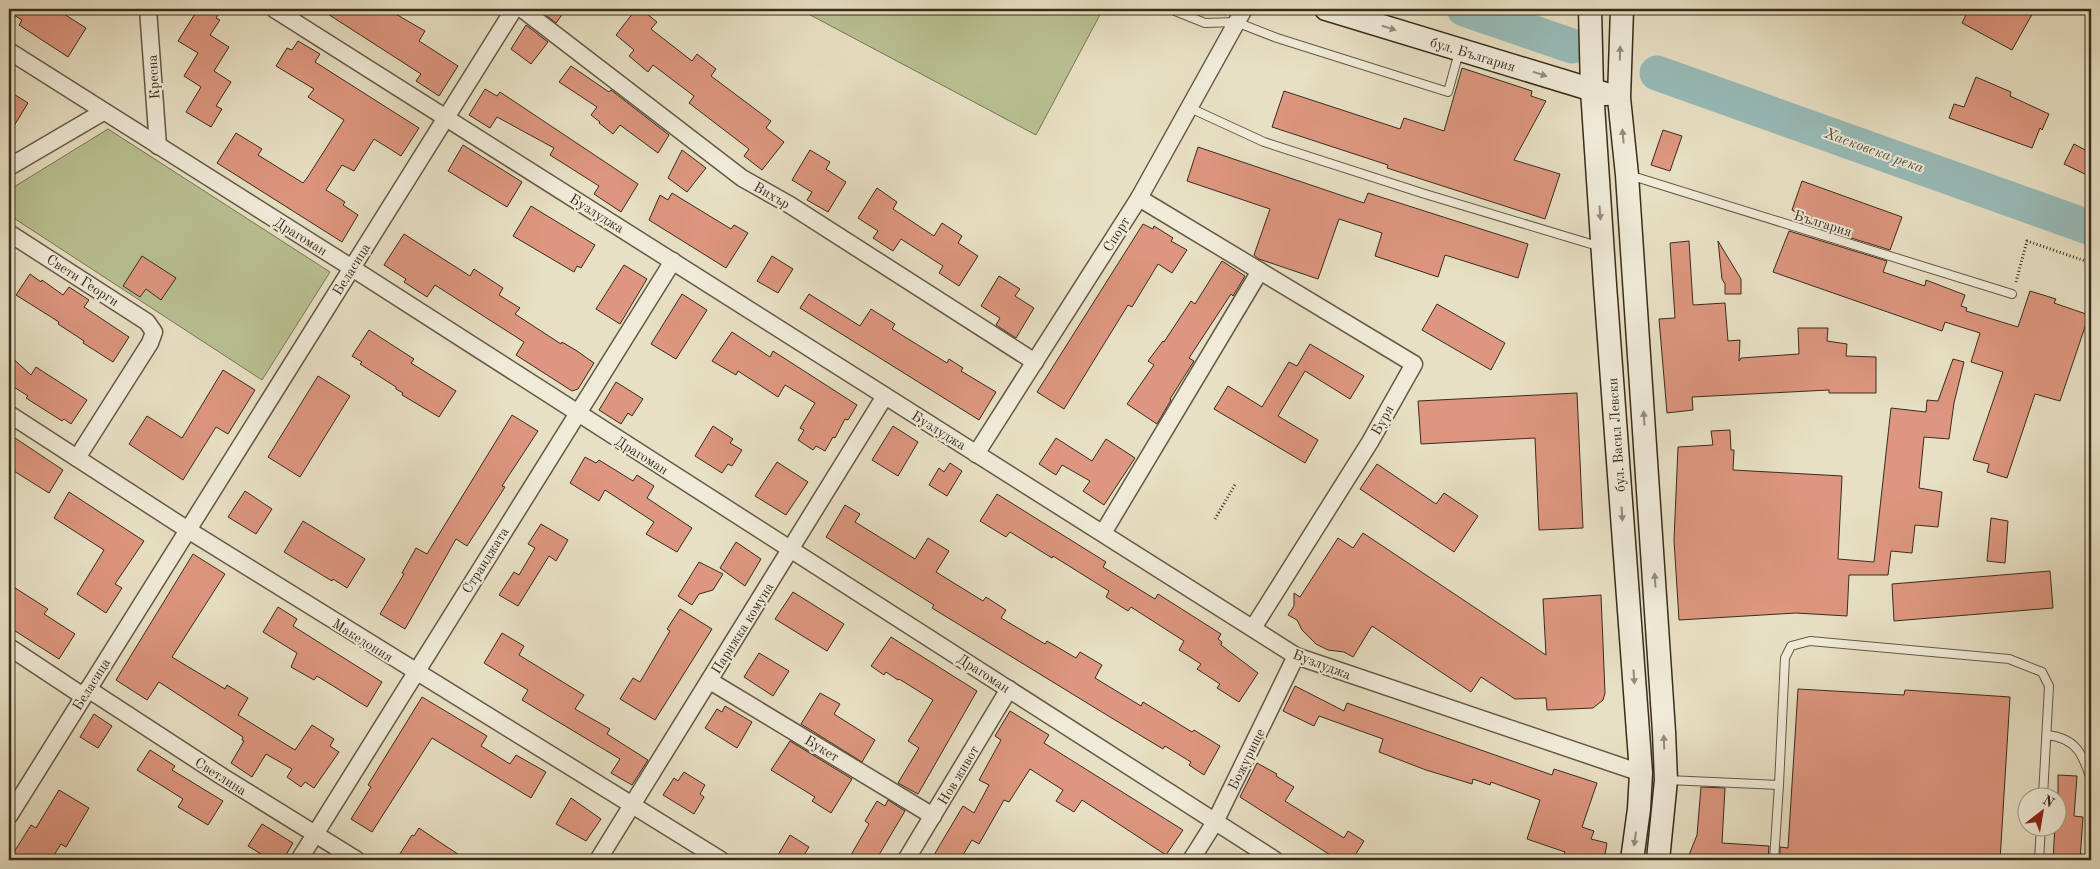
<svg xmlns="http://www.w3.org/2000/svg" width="2100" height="869" viewBox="0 0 2100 869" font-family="'Old Standard TT',serif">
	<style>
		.green { fill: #b9c192; stroke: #797656 }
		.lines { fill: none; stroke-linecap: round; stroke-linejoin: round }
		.river { stroke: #98bcb9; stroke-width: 35 }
		.building { fill: #dd967f; stroke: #392c1b }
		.lane-casing { stroke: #655945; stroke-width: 10 }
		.street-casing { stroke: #655945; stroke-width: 19 }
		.secondary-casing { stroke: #392c1b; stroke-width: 25 }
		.path { stroke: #392c1b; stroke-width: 3; stroke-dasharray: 1 2.5; stroke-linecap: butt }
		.lane { stroke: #f0ebd9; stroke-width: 8 }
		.street { stroke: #f0ebd9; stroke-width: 16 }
		.secondary { stroke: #f0ebd9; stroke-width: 22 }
		.oneway { fill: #948c7a }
		.labels { text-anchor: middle; stroke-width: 4; stroke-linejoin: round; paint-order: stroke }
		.street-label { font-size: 14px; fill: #392c1b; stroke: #f0ebd9 }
		.water-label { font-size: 15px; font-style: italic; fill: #515042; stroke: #f0ebd9 }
	</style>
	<rect width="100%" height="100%" fill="#e8e0c4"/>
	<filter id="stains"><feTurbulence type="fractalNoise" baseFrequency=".004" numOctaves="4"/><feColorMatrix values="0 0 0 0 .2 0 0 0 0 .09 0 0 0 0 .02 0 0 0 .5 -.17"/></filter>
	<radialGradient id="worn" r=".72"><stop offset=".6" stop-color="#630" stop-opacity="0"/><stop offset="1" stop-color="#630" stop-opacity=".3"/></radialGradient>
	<g class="green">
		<polygon points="799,9 1103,9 1036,135"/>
		<polygon points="108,129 330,272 262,380 9,215 9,190"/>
	</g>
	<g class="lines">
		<g class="river">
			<polyline points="1464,9 1572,46"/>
			<polyline points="1657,73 2091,228"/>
		</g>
	</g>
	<g class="building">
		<polygon points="9,9 56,9 86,28 68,57 19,25 22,20 9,12"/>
		<polygon points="198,9 222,9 216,18 220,20 210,35 229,47 214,71 231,82 216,106 222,109 211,127 186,112 201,87 184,76 198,53 178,41"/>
		<polygon points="320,9 387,9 425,31 419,41 458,66 439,96 416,81 421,74"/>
		<polygon points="538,9 566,9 556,23"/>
		<polygon points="636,9 641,9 657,22 651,29 692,61 697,54 716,69 711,76 771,121 766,128 784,142 762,170 744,156 749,149 689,103 694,96 653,65 648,72 629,56 634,50 616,35"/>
		<polygon points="1969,9 2035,9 2012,50 1962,23"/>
		<polygon points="526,25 548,42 531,64 511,49"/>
		<polygon points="298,41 320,54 315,62 419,128 401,156 374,139 354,171 342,165 326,190 345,202 343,205 358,215 342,242 217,163 236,133 262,149 258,155 303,183 307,178 344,120 308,97 314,89 276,66 287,48 292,50"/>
		<polygon points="571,66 609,92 611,90 669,135 658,153 620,125 613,134 599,123 600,122 591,115 597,107 559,82"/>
		<polygon points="1462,68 1532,91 1531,96 1546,101 1514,160 1560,174 1545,219 1387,168 1388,165 1272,127 1284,91 1400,129 1404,118 1444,131"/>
		<polygon points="1976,77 2011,92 2010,96 2049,114 2042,130 2040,128 2032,148 1949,118 1954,104 1964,107"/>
		<polygon points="485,89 497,96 500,92 638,184 621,212 594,194 599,186 550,155 554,148 497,117 490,128 469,115"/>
		<polygon points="9,91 28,103 9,134"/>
		<polygon points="1663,130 1682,136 1670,171 1651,165"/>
		<polygon points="2074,144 2091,153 2091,177 2064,164"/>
		<polygon points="463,145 522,182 507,207 448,171"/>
		<polygon points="1198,147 1364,203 1368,193 1528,244 1518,278 1445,255 1438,277 1375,256 1382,233 1339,219 1318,279 1259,259 1254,255 1270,209 1187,181"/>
		<polygon points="682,150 706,168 687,192 668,178"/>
		<polygon points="810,150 830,162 826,169 846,182 828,212 807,200 812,192 792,180"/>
		<polygon points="1802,181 1902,217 1890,250 1793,220 1796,212 1792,210"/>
		<polygon points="877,188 897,202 893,209 934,236 942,223 962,236 958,243 978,256 959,286 939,273 943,266 901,239 893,251 873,238 878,231 858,218"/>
		<polygon points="672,193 731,229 734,225 748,233 726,268 649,220 660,195 668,200"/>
		<polygon points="531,206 595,245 581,268 577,266 574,272 513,236"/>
		<polygon points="1143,224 1153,229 1154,226 1173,238 1171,241 1187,250 1172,273 1158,264 1132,307 1128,305 1064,409 1037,392"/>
		<polygon points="1789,231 1887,261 1883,272 1925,286 1926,280 1965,295 1961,306 1967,308 1966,311 2018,327 2030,291 2056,299 2054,303 2089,315 2060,401 2035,394 2007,478 1987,472 1989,464 1973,460 2003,372 1971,362 1980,333 1945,322 1942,331 1773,272"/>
		<polygon points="404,234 470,276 474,269 503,288 499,295 520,308 515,314 561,344 562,342 577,351 594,363 578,389 572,391 516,355 524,342 435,285 427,297 404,282 406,279 384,265"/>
		<polygon points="1689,241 1693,305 1725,303 1728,341 1740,340 1739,361 1741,358 1799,354 1798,328 1828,328 1827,341 1847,344 1846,356 1876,357 1876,393 1829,393 1829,390 1692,397 1693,410 1667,413 1659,319 1675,318 1670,243"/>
		<polygon points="1718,241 1741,279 1741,294 1725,294 1725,284 1722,279"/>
		<polygon points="142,256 176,278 161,300 146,289 140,297 123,286"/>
		<polygon points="772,256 793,269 778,293 757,281"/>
		<polygon points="1222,261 1245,276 1233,296 1231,294 1189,358 1194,361 1170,399 1171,400 1157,424 1127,404 1154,365 1148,361 1163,341 1164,342 1191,301 1195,304"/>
		<polygon points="624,265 647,279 620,324 596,309"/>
		<polygon points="30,274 41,282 42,280 63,295 69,287 89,300 84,307 129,337 113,362 83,343 84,341 58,324 59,322 16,295"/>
		<polygon points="999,276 1020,289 1015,296 1034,308 1016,338 996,325 1000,318 981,306"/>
		<polygon points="682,294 707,310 676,359 651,344"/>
		<polygon points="809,294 860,326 871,309 895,324 892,329 947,363 949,359 963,368 961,371 996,392 979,420 800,308"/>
		<polygon points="1437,304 1505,343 1491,370 1422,330"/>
		<polygon points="369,330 414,359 411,363 456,391 439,417 402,395 403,393 396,389 396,387 360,364 362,362 352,356"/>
		<polygon points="732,332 770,357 773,351 857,405 848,420 845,419 835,438 833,437 825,451 816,446 813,450 798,440 804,430 800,428 815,403 785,385 778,397 738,371 736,375 712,361"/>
		<polygon points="1310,344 1364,376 1350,399 1305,371 1278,416 1318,440 1305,463 1214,409 1228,386 1262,407 1289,362 1297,366"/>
		<polygon points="9,355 31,375 36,367 87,400 71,424 64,419 62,421 26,398 28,396 9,384"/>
		<polygon points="1953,359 1964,362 1954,403 1949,439 1924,437 1919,488 1942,492 1938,527 1915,525 1912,553 1891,551 1888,575 1849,575 1847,616 1796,613 1679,620 1674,540 1678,447 1713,445 1711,431 1730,430 1731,450 1734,450 1733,470 1842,476 1838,559 1874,562 1891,408 1926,412 1927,400 1938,401"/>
		<polygon points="223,370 255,390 228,434 216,427 183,480 129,444 147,416 182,438"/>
		<polygon points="318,376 350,396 300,477 268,457"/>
		<polygon points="616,382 643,399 632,416 628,413 621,424 599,410"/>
		<polygon points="1577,393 1583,528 1539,530 1535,438 1421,444 1418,401"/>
		<polygon points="512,415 538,431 502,486 505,487 467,546 456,539 405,629 380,614 404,574 402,573 416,548 427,554"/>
		<polygon points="713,426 733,439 730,443 742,450 732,466 728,464 722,473 695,456"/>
		<polygon points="893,426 918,442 898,476 872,460"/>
		<polygon points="9,434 63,470 49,493 9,468"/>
		<polygon points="1056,438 1092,461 1106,439 1135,458 1104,505 1083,491 1090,481 1062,465 1056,475 1039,464"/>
		<polygon points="585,457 596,463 599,460 633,481 637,475 654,486 647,498 692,528 677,552 646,534 654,522 605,490 599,501 570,483"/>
		<polygon points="777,462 808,482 786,515 755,496"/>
		<polygon points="950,463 962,471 947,496 929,485 939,468 944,472"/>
		<polygon points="1377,464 1436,504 1444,493 1478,516 1454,552 1360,489"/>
		<polygon points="245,491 272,509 256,534 228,517"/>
		<polygon points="69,492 144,541 115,584 122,588 106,613 77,594 104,550 54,518"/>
		<polygon points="997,494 1106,562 1103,567 1155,599 1158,594 1221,634 1218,639 1222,642 1221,645 1258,673 1239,702 1217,688 1220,684 1197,669 1201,664 1179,650 1184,641 1131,607 1128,611 1106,597 1109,591 1053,556 1052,558 1010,532 1006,537 980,521"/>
		<polygon points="845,505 860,514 855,522 915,559 928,538 949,551 936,572 983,601 986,597 1006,610 1001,618 1045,644 1047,641 1076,658 1080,652 1102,665 1095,678 1141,706 1143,702 1192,732 1194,730 1220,746 1204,775 1189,765 1191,762 1165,746 1163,749 1110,717 932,608 934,605 826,537"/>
		<polygon points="1991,518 2008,521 2005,563 1987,561"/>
		<polygon points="303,521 365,559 347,588 333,579 332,581 284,552"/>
		<polygon points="541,524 568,540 556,561 549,556 518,606 499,595 514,572 519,575 535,548 528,544"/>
		<polygon points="1363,533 1546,655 1543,599 1601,595 1605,693 1603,700 1593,708 1547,710 1546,698 1515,699 1481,677 1471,692 1372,626 1353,657 1344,652 1328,650 1316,644 1302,630 1297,620 1288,615 1294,606 1294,593 1300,597 1338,538 1353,548"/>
		<polygon points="736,542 761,559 745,586 720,568"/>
		<polygon points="193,554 225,574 172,657 225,689 227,685 248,698 238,715 295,750 312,725 334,739 330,746 339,752 314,788 305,782 301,787 287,777 292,769 266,754 252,777 231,763 244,741 242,740 243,737 159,682 147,700 116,680"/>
		<polygon points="699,562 723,574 713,590 699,594 692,605 678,596"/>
		<polygon points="2050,571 2053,608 1894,621 1892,584"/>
		<polygon points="9,584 48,609 44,614 75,634 59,659 9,627"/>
		<polygon points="793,592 844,624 827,651 775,619"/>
		<polygon points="278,607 297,619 293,626 382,682 367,707 317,676 314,680 291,667 297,653 263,632"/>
		<polygon points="680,609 712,629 655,720 620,699 633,678 640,682 670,631 667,629"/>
		<polygon points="502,633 524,646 519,655 584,695 575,709 610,729 607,734 648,760 632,785 611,773 620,759 522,700 528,690 484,663"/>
		<polygon points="891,637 977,691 918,794 898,783 919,748 908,741 933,700 899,679 898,680 886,672 884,675 871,666"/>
		<polygon points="759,653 789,671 773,696 744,677"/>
		<polygon points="1295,686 1344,711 1347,703 1552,775 1554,769 1597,783 1582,827 1594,831 1591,839 1607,843 1604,860 1562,860 1565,852 1527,839 1540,800 1491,782 1490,785 1473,779 1472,784 1426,770 1379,752 1383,739 1319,716 1314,726 1283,711"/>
		<polygon points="1798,689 1904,695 1905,690 2010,697 2000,860 1780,860 1780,847 1788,848"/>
		<polygon points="820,693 840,704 834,714 875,740 862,762 801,724"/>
		<polygon points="422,697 487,736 481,746 510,764 516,755 546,772 531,798 432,738 372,832 351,819 371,787 368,785"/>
		<polygon points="725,706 752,722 737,748 705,728 717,709 722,712"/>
		<polygon points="1010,711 1049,735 1044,743 1183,830 1166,855 1082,800 1074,812 1056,801 1063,790 1030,769 1009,802 1004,800 979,844 972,840 960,860 931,860 963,806 974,813 989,785 979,780 1001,740 995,736"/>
		<polygon points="94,714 112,726 98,748 80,737"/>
		<polygon points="790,741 852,779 831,813 812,801 815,797 771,770"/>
		<polygon points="150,750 175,766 172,770 223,801 208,825 178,807 183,799 137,770"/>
		<polygon points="1257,763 1277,774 1276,776 1294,787 1285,801 1344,838 1348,831 1364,841 1352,860 1338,860 1240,797"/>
		<polygon points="684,772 705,785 700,794 704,797 694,814 663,795 674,778 678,781"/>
		<polygon points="2058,775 2077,776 2074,816 2083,817 2080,860 2053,860 2055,826 2058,826"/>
		<polygon points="1701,787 1725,788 1722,843 1769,846 1768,860 1687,860 1697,835"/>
		<polygon points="59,790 89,808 66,847 61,844 51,860 9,860 31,825 36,828"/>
		<polygon points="571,798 601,819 586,841 556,824"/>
		<polygon points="888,800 905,811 876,860 848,860 869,824 865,821 877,801 885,806"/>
		<polygon points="262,824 293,843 283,860 271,860 248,846"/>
		<polygon points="419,828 438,841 467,860 396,860 412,835 414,836"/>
		<polygon points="790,835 809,847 801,860 775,860"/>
	</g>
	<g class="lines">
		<g class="lane-casing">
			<g id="lane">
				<polyline points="1175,11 1205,23 1236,22 1277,38 1448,92 1459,52"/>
				<polyline points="1188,107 1264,142 1425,194 1601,247"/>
				<polyline points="1629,175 2012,294"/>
				<path d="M2047 735C2076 738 2083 754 2091 780"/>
				<polyline points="1668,780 1779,785 1785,658 1791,646 1810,641 2009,659 2042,672 2049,686 2043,796"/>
				<polyline points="1774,860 1779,785"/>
				<polyline points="2039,860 2041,826"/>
			</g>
		</g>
		<g class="street-casing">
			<g id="street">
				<polyline points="148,9 158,146"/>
				<polyline points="274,9 1296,656 1641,773"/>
				<polyline points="522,9 742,178 790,205 1035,362"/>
				<polyline points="9,51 352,268 1275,860"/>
				<polyline points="9,167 103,112"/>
				<polyline points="1139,198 1414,364 1370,442 1253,628"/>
				<polyline points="9,233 147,322 154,332 150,343 77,458"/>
				<polyline points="9,414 188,530 721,860"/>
				<polyline points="976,454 1139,198 1244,9"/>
				<polyline points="1103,533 1260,271"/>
				<polyline points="9,647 83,696"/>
				<polyline points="710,681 933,816"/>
				<polyline points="88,689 223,777 357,860"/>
				<polyline points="9,816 514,9"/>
				<polyline points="299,860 673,261"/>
				<polyline points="598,860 885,396"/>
				<polyline points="906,860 1009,689"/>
				<polyline points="1191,860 1215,822 1296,656"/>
			</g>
		</g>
		<g class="secondary-casing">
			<g id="secondary">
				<polyline points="1326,9 1606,94"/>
				<polyline points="1590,9 1592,90 1605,285 1641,773 1639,809 1632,860"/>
				<polyline points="1622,9 1619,98 1627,175 1664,732 1666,780 1658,860"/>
			</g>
		</g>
		<g class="path">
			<polyline points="2016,282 2027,241 2091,263"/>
			<polyline points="1215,519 1236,483"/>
		</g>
		<use href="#lane" class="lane"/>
		<use href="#street" class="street"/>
		<use href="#secondary" class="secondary"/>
	</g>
	<defs><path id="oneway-solid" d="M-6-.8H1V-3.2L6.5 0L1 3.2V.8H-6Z" transform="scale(1.25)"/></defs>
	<g class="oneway">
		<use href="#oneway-solid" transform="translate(1389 28) rotate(17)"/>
		<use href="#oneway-solid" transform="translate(1620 53) rotate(-89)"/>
		<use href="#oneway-solid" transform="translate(1540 74) rotate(17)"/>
		<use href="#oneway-solid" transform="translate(1623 136) rotate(-95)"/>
		<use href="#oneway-solid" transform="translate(1600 213) rotate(86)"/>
		<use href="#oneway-solid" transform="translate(1644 418) rotate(-94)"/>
		<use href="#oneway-solid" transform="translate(1622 514) rotate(86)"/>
		<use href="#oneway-solid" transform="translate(1655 580) rotate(-94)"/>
		<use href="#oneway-solid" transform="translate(1634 677) rotate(86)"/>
		<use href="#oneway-solid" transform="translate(1664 742) rotate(-92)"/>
		<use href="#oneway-solid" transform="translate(1635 839) rotate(98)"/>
	</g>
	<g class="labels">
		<g class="street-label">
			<text transform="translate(1473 54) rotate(17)" y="5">бул. България</text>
			<text transform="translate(153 77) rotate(-94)" y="5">Кресна</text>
			<text transform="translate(772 195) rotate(30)" y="5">Вихър</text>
			<text transform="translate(597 213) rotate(32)" y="5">Бузлуджа</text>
			<text transform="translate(1823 223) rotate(17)" y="5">България</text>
			<text transform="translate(1116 234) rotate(-58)" y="5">Спорт</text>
			<text transform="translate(301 236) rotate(32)" y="5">Драгоман</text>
			<text transform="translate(351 269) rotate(-58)" y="5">Беласица</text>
			<text transform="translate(83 280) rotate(33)" y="5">Свети Георги</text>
			<text transform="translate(1382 420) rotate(-61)" y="5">Буря</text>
			<text transform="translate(939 430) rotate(32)" y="5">Бузлуджа</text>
			<text transform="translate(1616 435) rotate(-94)" y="5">бул. Васил Левски</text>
			<text transform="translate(642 455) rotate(32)" y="5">Драгоман</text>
			<text transform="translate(485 560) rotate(-58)" y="5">Странджата</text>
			<text transform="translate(742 628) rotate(-58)" y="5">Парижка комуна</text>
			<text transform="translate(363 640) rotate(32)" y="5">Македония</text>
			<text transform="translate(1322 664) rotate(21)" y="5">Бузлуджа</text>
			<text transform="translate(984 673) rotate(33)" y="5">Драгоман</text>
			<text transform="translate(91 684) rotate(-58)" y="5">Беласица</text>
			<text transform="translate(822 748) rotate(31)" y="5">Букет</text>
			<text transform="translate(1246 759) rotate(-64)" y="5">Божурище</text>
			<text transform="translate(958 775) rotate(-59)" y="5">Нов живот</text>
			<text transform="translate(221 776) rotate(32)" y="5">Светлина</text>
		</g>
		<g class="water-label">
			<text transform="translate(1874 150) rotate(20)" y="5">Хасковска река</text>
		</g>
	</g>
	<rect width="2100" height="869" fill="none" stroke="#e8e0c4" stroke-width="30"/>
	<rect x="10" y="10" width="2080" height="849" fill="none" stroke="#392c1b" stroke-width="2.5"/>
	<rect x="15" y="15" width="2070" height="839" fill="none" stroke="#392c1b"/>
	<g transform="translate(2042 812) rotate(31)"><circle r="24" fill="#f0ebd9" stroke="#a79f8d"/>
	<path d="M0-4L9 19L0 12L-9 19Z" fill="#8f2418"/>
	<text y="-8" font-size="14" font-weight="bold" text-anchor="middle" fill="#392c1b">N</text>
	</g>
	<rect width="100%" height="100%" filter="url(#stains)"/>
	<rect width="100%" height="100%" fill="url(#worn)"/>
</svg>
